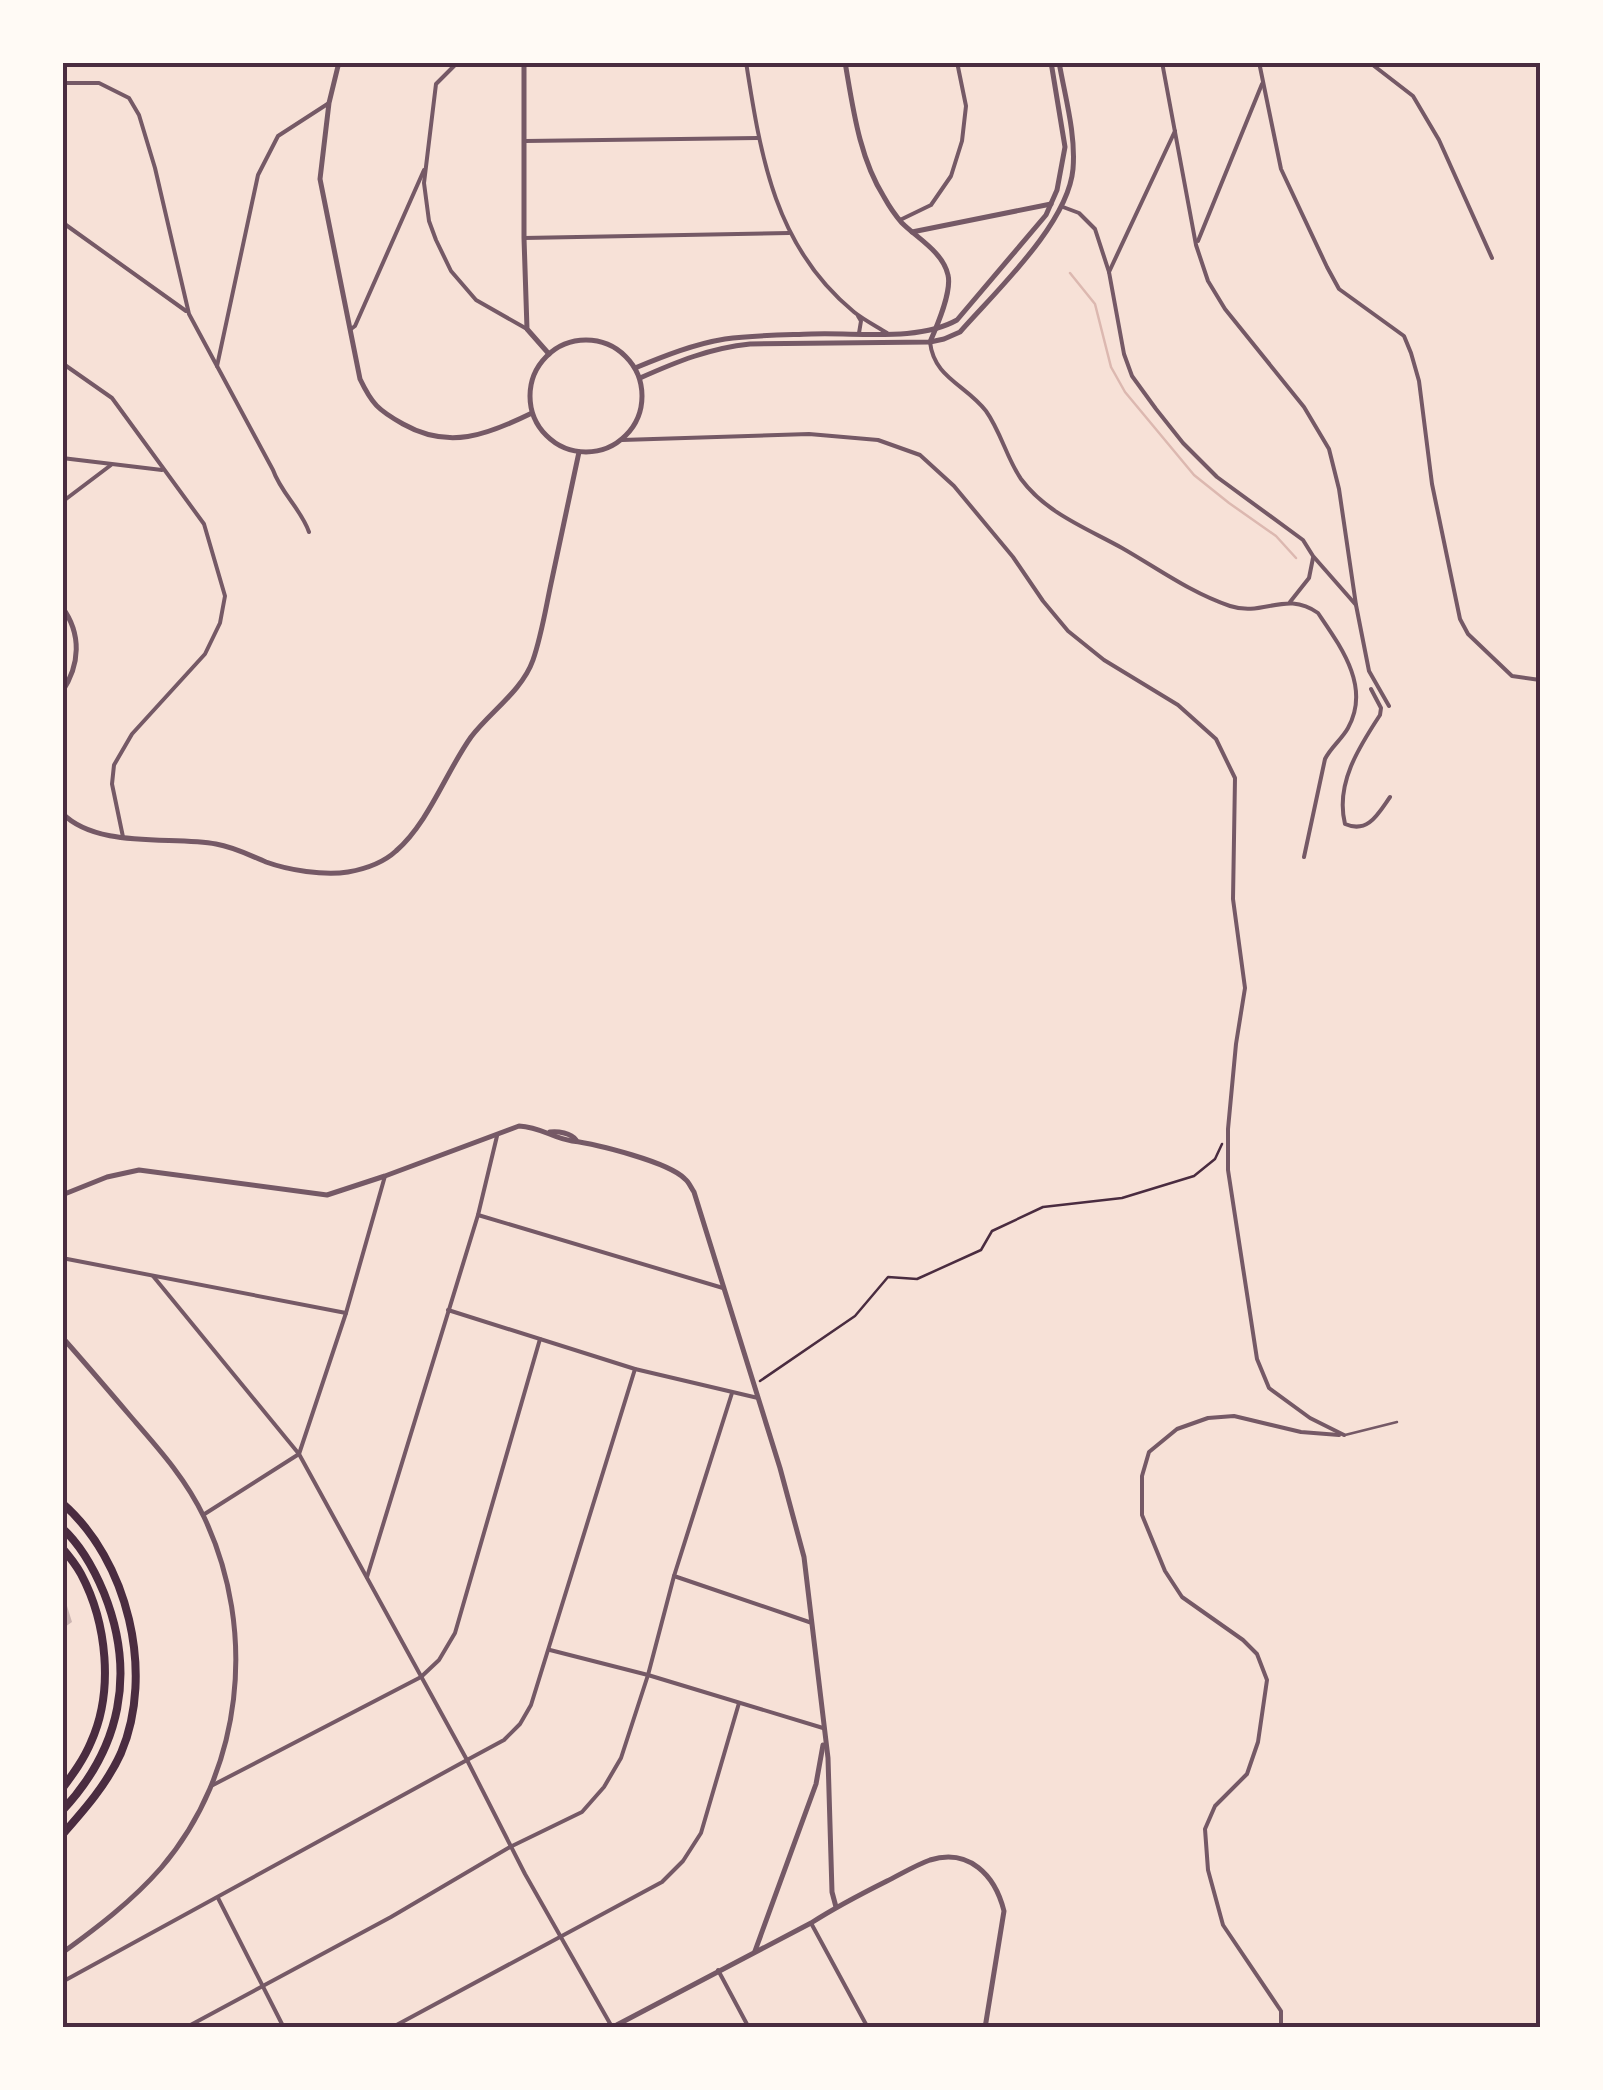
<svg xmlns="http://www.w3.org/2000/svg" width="1603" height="2090" viewBox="0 0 1603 2090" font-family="Barlow,sans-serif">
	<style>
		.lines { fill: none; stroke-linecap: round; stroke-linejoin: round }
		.stream { stroke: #dcb8b0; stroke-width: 2.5 }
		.building { fill: #ccb4b1 }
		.path { stroke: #4a2c40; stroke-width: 2.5 }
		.service { stroke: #755966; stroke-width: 2.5 }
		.minor { stroke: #755966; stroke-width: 4 }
		.tertiary { stroke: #755966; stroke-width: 5 }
		.motorway { stroke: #4a2c40; stroke-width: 8 }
		.neatline { fill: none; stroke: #4a2c40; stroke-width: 4 }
	</style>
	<rect width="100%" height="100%" fill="#f7e1d7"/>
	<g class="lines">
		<polyline class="stream" points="1070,273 1095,304 1111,367 1125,392 1194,475 1229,503 1276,536 1296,558"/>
	</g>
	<polygon class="building" points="62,1590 72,1622 62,1629"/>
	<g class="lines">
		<polyline class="path" points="760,1381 855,1316 888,1277 917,1279 981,1250 992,1231 1043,1207 1122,1198 1194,1176 1215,1159 1222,1144"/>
		<polyline class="service" points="1345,1435 1397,1422"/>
		<g class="minor">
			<polyline points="458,62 436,84 424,183 429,221 436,240 451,271 476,300 527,329"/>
			<path d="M746 62C761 158 775 247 854 312 864 320 876 326 887 333"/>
			<polyline points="1162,62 1196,245 1208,281 1225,309 1304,407 1329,449 1339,489 1356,605 1369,671 1389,706"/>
			<polyline points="1259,62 1281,169 1327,267 1339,289 1404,336 1411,353 1419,381 1432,484 1460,619 1468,634 1512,676 1540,680"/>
			<polyline points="1369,62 1413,96 1439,140 1492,258"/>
			<path d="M62 83H99L129 98 139 115 155 168 189 314 273 470C281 493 301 509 309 532"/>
			<polyline points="525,141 758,138"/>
			<polyline points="1063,207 1079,213 1095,229 1109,272 1124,354 1132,376 1156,409 1183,443 1217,477 1303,540 1313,556 1356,605"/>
			<polyline points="62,218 66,225 186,311"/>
			<polyline points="900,220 931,205 951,176 962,141 966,106 957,62"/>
			<polyline points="524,238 789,233"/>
			<polyline points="1198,241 1262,84"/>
			<polyline points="1109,272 1175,131"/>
			<polyline points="858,316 861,321 859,333"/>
			<polyline points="351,329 355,326 424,170"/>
			<path d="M930 342C934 378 965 384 986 411 1001 432 1007 459 1021 479 1046 513 1086 528 1122 548 1157 568 1191 593 1230 606 1264 617 1286 590 1318 613 1341 647 1371 687 1348 728 1342 739 1331 747 1325 759L1304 857"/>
			<polyline points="62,363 112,398 204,524 225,596 220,623 205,654 132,734 114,765 112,784 123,837"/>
			<polyline points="217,366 258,175 278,136 329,103"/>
			<polyline points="622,440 809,434 878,440 920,455 954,486 1013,557 1043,601 1068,631 1104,660 1178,705 1216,739 1235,778 1233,899 1245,988 1236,1044 1228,1129 1228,1170 1257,1359 1269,1388 1310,1418 1344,1435"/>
			<polyline points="62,458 162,470"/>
			<polyline points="62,502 111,465"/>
			<polyline points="1290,602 1309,578 1313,558"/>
			<path d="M1371 689 1381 708 1380 715C1359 747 1335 784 1345 824 1368 834 1378 814 1390 797"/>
			<polyline points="478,1215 723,1288"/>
			<polyline points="62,1258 346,1313"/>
			<polyline points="153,1276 299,1454 467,1760 525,1874 612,2027"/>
			<polyline points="448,1310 635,1369 758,1398"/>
			<polyline points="203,1515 299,1454 346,1313 385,1176"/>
			<polyline points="674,1576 812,1623"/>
			<polyline points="367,1577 478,1215 497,1136"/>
			<polyline points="550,1650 648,1675 823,1728"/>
			<polyline points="213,1785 421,1677 439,1660 455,1633 540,1339"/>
			<polyline points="218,1898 284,2028"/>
			<polyline points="811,1923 868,2028"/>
			<polyline points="718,1970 749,2028"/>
			<polyline points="62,1982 467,1760 504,1740 520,1724 531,1705 635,1369"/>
			<polyline points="185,2028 391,1917 510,1847 582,1812 604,1787 621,1758 648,1675 674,1576 732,1393"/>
			<polyline points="391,2028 662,1882 683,1861 701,1833 739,1703"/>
			<polyline points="1281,2028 1281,2011 1223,1925 1208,1870 1205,1829 1215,1806 1247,1774 1258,1742 1267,1680 1257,1654 1243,1640 1182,1597 1165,1571 1142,1515 1142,1476 1149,1452 1177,1429 1208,1418 1234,1416 1301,1432 1339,1435"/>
		</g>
		<g class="tertiary">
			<path d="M339 62 329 103 320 179 360 379C372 404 378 410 403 424 449 450 487 435 532 413"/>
			<polyline points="524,62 524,238 527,329 549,354"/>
			<path d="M845 62C853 108 859 157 884 197 889 206 895 215 902 223 917 238 943 252 948 275 952 292 937 326 930 342"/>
			<polyline points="912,232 1051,204"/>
			<circle cx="586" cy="396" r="56"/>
			<path d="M635 368C664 356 694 344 725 339 753 335 783 335 811 334 856 332 918 342 957 320L1046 215 1057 190 1065 147 1051 62"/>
			<path d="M640 378C676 362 710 348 750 344L930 342 944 339 960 332C996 291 1068 224 1073 169 1076 134 1065 97 1059 62"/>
			<path d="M62 607C82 634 80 665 62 692"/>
			<path d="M62 813C97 849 171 836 216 844 234 847 249 855 266 862 288 870 324 876 348 872 365 869 383 863 396 851 429 822 446 772 471 737 490 712 522 691 533 660 542 634 546 606 552 579 561 537 570 494 579 452"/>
			<path d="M550 1132C558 1131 571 1133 576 1140"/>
			<path d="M62 1195 107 1177 139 1170 327 1195 385 1176 519 1126C541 1127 552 1138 572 1141 596 1144 669 1162 685 1179 689 1182 691 1188 694 1192L780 1468 804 1557 828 1758 832 1892 836 1907"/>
			<path d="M62 1337C86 1364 109 1391 132 1418 159 1449 186 1479 204 1517 258 1631 243 1772 161 1868 132 1901 98 1927 62 1953"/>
			<polyline points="755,1951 816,1784 823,1745"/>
			<path d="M611 2028 811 1923C836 1907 861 1894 887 1881 901 1874 916 1865 930 1860 969 1848 995 1875 1004 1911L985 2028"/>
		</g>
		<g class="motorway">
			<path d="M62 1503C128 1560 155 1673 121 1753 107 1784 85 1809 62 1835"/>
			<path d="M62 1528C82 1546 94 1569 104 1593 136 1673 121 1748 62 1811"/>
			<path d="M62 1548C69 1556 76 1565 81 1574 107 1623 114 1691 91 1742 84 1759 73 1774 62 1789"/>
		</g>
	</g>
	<rect width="1603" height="2090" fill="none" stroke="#fffaf5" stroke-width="130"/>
	<rect x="65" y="65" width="1473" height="1960" class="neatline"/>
</svg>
